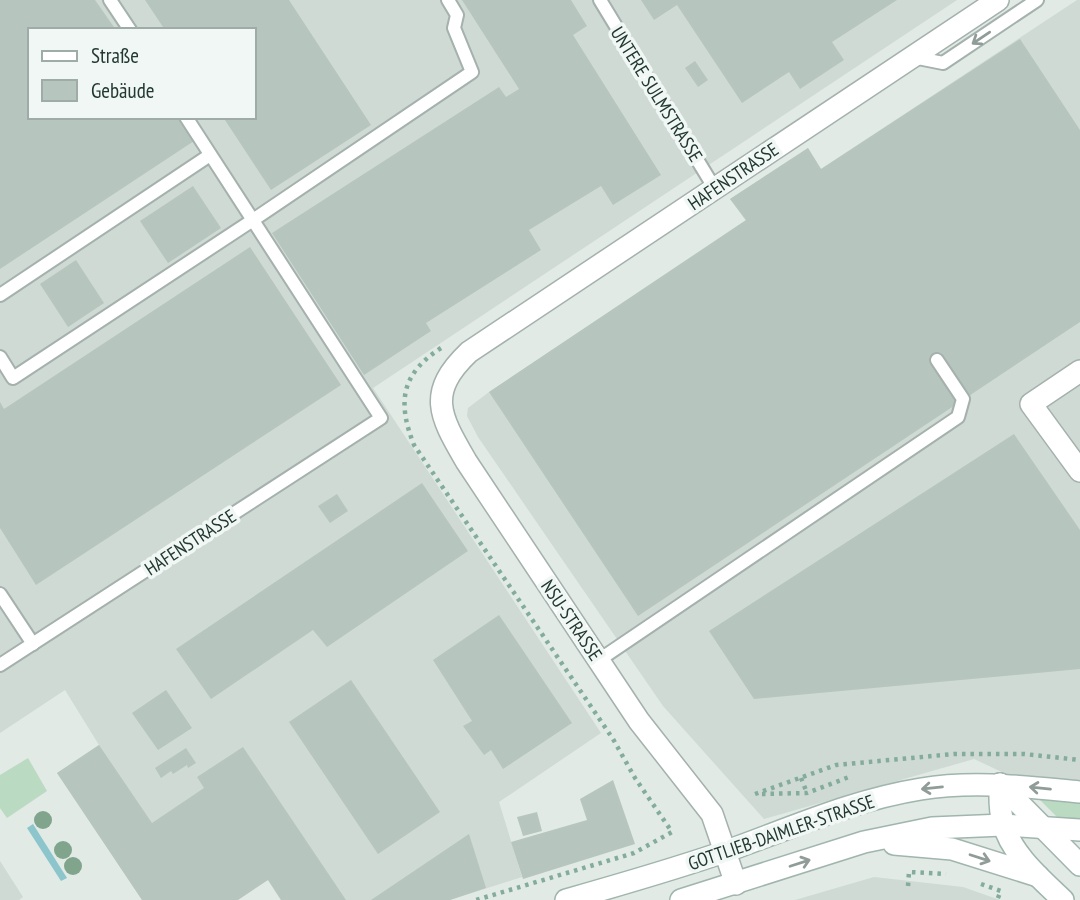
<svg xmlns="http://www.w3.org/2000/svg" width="1080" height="900" viewBox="0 0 1080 900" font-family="'PT Sans Narrow',sans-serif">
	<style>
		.built { fill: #cfdad4; fill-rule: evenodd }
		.green { fill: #bbdac2 }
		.water { fill: #8cc5cc }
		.building { fill: #b6c5be }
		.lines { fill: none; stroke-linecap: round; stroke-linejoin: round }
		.service-casing { stroke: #a4b1ac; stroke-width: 16 }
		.minor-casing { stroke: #a4b1ac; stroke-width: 24 }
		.secondary-casing { stroke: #a0b5ad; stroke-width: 24 }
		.path { stroke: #83ac9d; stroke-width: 4.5; stroke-dasharray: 3.5 5; stroke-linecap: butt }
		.service { stroke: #fff; stroke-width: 12 }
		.minor { stroke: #fff; stroke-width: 21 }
		.secondary { stroke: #fff; stroke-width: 21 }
		.tree { fill: #80a58c }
		.oneway { stroke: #909c98 }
		.labels { text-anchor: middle; stroke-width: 7; stroke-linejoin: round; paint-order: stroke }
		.street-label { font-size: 19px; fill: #223932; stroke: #f1f7f4 }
	</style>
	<rect width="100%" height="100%" fill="#e1eae5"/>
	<g class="built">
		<path d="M0 0H957L373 388 601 733 499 802 522 877 450 900H281L268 880 142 900 57 773 99 745 65 690 0 733ZM30 30H254V117H30Z"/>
		<polygon points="1077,0 1080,0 1080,800 1021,781 974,759 764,819 663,706 478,437 467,416 468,408 489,392 746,221 730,199 808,148 821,169"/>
		<polygon points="0,861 23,897 19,900 0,900"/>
		<polygon points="874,877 963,887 1000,900 795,900"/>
	</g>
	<g class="green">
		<polygon points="28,758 47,791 7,818 0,808 0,775"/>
		<polygon points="1021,781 1080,800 1080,840"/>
	</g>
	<polygon class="water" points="33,824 67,878 61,881 27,828"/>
	<g class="building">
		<polygon points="0,0 95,0 116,30 30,30 30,117 177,117 194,141 0,269"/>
		<polygon points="145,0 289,0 371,125 271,190 223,117 254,117 254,30 165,30"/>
		<polygon points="462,0 571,0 587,26 573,35 661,175 613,205 601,186 529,230 541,250 426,323 431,331 364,375 272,233 499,87 506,97 519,89"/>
		<polygon points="641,0 897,0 832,42 844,60 800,89 789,72 742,103 677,5 654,20"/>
		<polygon points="1020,39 1080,130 1080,322 638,616 489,392 746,220 730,199 808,148 821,169"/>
		<polygon points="695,61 708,80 698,87 685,68"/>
		<polygon points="193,186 221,228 168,263 140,221"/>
		<polygon points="250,247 341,385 36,585 0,528 0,402 4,409"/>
		<polygon points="76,260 104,303 68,327 40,284"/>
		<polygon points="1014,434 1080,530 1080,669 754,699 709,631"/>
		<polygon points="422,483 468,551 327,647 313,630 211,699 176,649"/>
		<polygon points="337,494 348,511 330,523 318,506"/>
		<polygon points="499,615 572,723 503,769 491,750 484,755 463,726 472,721 433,660"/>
		<polygon points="351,680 440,812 378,854 289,722"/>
		<polygon points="166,690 192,728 158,750 132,713"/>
		<polygon points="99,745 152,823 204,788 197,777 243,747 346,900 281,900 268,880 238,900 142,900 57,773"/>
		<polygon points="186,748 196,763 188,768 187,765 173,774 171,771 161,778 155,768"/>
		<polygon points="613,780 635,844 523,879 511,842 587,820 580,799"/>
		<polygon points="537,812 542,831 523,836 517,817"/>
		<polygon points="469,834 486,888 450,900 371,900"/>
	</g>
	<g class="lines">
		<g class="service-casing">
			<g id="service">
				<polyline points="110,0 130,30"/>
				<polyline points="600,0 715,189"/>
				<polyline points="913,57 943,63 1037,0"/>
				<polyline points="0,295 210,155"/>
				<polyline points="0,357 13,378 253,220 472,72 454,28 457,15 448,0"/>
				<polyline points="0,594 33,644"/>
				<polyline points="599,660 958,417 963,399 937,360"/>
				<polyline points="0,665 381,418 186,117"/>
			</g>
		</g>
		<g class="minor-casing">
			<g id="minor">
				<polyline points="1080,371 1031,404 1080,471"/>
				<path d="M736 884 712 814 639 721 466 461C440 416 426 393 469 352L998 0"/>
			</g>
		</g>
		<g class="secondary-casing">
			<g id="secondary">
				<path d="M1000 784C1000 797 999 810 1003 822 1010 853 1041 879 1063 900"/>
				<polyline points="1000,784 1080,865"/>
				<polyline points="894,844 952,849 1038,876"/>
				<path d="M566 900C619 885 671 870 724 852 789 829 852 800 921 789 974 780 1027 787 1080 792"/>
				<polyline points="681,900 864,842 932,828 1003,825 1080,830"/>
			</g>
		</g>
		<g class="path">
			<path d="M441 348C401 374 397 402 414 445L613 739 635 778 672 832 634 853 476 900"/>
			<polyline points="801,778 807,793"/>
			<polyline points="755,794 836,765 954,754 1024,754 1080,760"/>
			<polyline points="762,794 807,793 849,777"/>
			<polyline points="981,884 1001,891 997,900"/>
			<polyline points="908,886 909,872 946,874"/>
		</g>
		<use href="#service" class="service"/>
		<use href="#minor" class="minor"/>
		<use href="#secondary" class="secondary"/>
	</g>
	<g class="tree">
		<circle cx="43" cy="820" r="9"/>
		<circle cx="63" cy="850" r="9"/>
		<circle cx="73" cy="866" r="9"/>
	</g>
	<defs><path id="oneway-shaft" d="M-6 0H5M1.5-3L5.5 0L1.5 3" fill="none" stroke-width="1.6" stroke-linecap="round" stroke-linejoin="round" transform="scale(1.75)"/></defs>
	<g class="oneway">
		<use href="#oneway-shaft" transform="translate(981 38) rotate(146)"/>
		<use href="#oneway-shaft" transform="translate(932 788) rotate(174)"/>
		<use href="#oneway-shaft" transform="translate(1040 788) rotate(-174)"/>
		<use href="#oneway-shaft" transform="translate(980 858) rotate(18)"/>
		<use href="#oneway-shaft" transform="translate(800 863) rotate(-18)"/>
	</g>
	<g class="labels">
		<g class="street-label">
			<text transform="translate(657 94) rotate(58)" y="7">UNTERE SULMSTRASSE</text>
			<text transform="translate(733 176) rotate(-34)" y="7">HAFENSTRASSE</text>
			<text transform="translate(190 542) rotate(-33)" y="7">HAFENSTRASSE</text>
			<text transform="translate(572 620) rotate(56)" y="7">NSU-STRASSE</text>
			<text transform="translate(781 832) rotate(-19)" y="7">GOTTLIEB-DAIMLER-STRASSE</text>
		</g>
	</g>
	<rect x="28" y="28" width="228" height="91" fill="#f1f7f4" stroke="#9eaba6" stroke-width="2"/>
	<rect x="42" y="51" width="35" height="10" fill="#ffffff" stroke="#9eaba6" stroke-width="2"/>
	<text x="91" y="63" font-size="21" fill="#223932">Straße</text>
	<rect x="42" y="80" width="35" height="21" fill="#b6c5be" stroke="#9eaba6" stroke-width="2"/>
	<text x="91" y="98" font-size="21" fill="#223932">Gebäude</text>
</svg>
